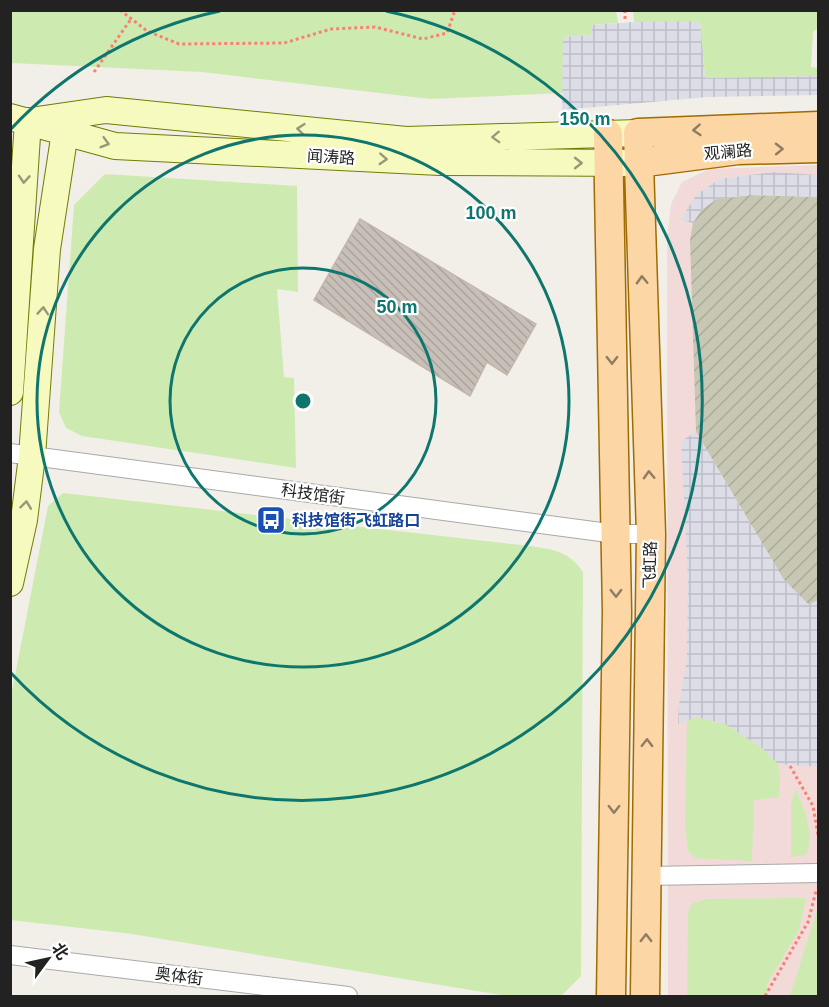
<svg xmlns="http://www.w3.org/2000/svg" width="829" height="1007" viewBox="0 0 829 1007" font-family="Arial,'Noto Sans SC',sans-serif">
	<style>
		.commercial { fill: #f2dad9 }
		.construction { fill: url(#construction-furrows) }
		.grass { fill: #cdebb0 }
		.plaza { fill: url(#plaza-grid) }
		.building { fill: url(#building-back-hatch); stroke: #c4b6ab; stroke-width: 1.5 }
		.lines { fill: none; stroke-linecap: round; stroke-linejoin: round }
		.street-casing { stroke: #a9a9a9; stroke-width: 20 }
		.secondary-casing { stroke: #707d05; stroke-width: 28 }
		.primary-casing { stroke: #a06b00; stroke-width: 31 }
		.path { stroke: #fa8072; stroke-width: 3; stroke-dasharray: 3 3; stroke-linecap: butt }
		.street { stroke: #fff; stroke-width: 18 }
		.secondary { stroke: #f7fabf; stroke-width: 26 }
		.primary { stroke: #fcd6a4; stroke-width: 28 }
		.oneway { stroke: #979978 }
		.oneway2 { stroke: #8f7c63 }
		.ring { fill: none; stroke: #0f766e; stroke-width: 3 }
		.labels { text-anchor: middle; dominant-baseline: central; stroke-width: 4.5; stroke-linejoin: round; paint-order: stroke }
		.street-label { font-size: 16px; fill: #222; stroke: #fff }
		.transit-label { font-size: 16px; font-weight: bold; fill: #164399; stroke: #fff; text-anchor: start }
		.centre { fill: #0f766e; stroke: #fff; stroke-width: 3 }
		.ring-label { font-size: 18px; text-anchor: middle; font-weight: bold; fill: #0f766e; stroke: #fff; stroke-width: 4.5; stroke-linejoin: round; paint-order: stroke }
	</style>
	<defs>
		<pattern id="construction-furrows" width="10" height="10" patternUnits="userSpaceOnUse" patternTransform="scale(1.5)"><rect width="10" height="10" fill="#c7c7b4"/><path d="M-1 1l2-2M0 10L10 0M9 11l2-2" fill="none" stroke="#abab9a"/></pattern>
		<pattern id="plaza-grid" width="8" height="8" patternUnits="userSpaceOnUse" patternTransform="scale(1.5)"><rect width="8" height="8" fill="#dddde8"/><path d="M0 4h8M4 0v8" fill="none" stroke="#bdbdc7"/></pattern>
		<pattern id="building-back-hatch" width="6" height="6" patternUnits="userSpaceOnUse" patternTransform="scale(1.5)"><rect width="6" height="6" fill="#c7bfb8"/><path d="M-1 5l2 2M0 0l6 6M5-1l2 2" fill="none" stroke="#aba49e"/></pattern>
	</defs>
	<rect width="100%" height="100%" fill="#f2efe9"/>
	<path class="commercial" d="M 818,165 L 818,996 L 668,996 L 667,239 L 671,204 L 682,182 L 710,169 Z"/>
	<path class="construction" d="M 751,195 L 818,197 L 818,600 L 809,605 L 784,580 L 696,432 L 690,240 L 693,223 L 701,210 L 717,199 Z"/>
	<path class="grass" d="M 616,10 L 618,23 L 592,25 L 591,35 L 563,37 L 563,93 L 430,99 L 202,72 L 11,63 L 10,11 Z
		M 633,11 L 818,11 L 818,28 L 813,32 L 811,67 L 818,68 L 818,76 L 705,78 L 700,22 L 634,22 Z
		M 105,174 L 297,186 L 298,292 L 277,289 L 284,377 L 294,378 L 296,468 L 82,436 L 66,428 L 59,412 L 74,205 Z
		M 63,493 L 529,546 C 552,549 569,551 583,572 L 581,976 L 561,996 L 507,996 L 132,934 L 11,920 L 11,696 L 48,506 Z
		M 697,717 L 725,724 L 761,747 L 778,764 L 780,778 L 779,797 L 754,800 L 752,861 L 695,858 L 688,851 L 685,825 L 687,721 Z
		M 795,790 C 805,806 815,838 806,855 L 791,857 L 791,804 Z
		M 806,898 L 799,930 L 767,984 L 768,996 L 687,996 L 688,914 L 691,904 L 707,899 Z
		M 818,908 L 818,996 L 790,996 Z"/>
	<path class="plaza" d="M 700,21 L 705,78 L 818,76 L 818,95 L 708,97 L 562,110 L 563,37 L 591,35 L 592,25 L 634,22 Z
		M 773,172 L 818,175 L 818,197 L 751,195 L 717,199 L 701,210 L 693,223 L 681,220 L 696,195 L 720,179 Z
		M 696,432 L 784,580 L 809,605 L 818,600 L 818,767 L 778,764 L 761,747 L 725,724 L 697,717 L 678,724 L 679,704 L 687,659 L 688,580 L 681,441 Z"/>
	<path class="building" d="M 360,219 L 536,324 L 507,375 L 487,362 L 470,396 L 314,300 Z"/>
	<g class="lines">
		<g class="street-casing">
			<path id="street" d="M 10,453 L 616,534 L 651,534
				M 646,876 L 818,873
				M 10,955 L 348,996"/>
		</g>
		<g class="secondary-casing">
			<path id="secondary" d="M 10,117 L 115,146 L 440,162 L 638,163
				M 37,120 L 106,110 L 406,140 L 638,133
				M 10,392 L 28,121
				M 10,583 L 24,520 L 32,456 L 47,249 L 65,132"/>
		</g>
		<g class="primary-casing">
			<path id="primary" d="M 608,134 L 617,612 L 611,996
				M 638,163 L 738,150 L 818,148
				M 645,996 L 651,534 L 638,133 L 818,126"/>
		</g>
		<path class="path" d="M 120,10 L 147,31 L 179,44 L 284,43 L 331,29 L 375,27 L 423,39 L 447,33 L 455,10
			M 625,10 L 625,22
			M 94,72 L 131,19
			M 790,766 L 813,806 L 818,835
			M 765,996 L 808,922 L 816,891"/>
		<use href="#street" class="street"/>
		<use href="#secondary" class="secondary"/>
		<use href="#primary" class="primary"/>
	</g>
	<defs><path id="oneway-chevron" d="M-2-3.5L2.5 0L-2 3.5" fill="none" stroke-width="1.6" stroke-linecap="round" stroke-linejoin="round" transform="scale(1.5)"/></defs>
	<g class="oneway">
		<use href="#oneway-chevron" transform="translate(301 129) rotate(-174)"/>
		<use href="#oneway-chevron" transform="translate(496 137) rotate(178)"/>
		<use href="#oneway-chevron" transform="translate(105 143) rotate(16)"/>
		<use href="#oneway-chevron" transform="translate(383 159) rotate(3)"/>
		<use href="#oneway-chevron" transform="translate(578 163)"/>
		<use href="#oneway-chevron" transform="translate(24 179) rotate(94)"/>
		<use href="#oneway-chevron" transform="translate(43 311) rotate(-86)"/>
		<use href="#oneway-chevron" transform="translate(26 505) rotate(-83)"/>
	</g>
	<g class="oneway2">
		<use href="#oneway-chevron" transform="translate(697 130) rotate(176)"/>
		<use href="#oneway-chevron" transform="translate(779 149) rotate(-1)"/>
		<use href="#oneway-chevron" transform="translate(642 280) rotate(-92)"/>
		<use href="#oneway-chevron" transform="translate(612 360) rotate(89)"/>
		<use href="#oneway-chevron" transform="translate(649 475) rotate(-92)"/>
		<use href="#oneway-chevron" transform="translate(616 593) rotate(89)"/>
		<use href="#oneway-chevron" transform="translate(647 743) rotate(-89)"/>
		<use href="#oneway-chevron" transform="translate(614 809) rotate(91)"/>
		<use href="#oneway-chevron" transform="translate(646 938) rotate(-90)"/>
	</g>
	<g class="ring">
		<circle cx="303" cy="401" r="133"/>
		<circle cx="303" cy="401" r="266"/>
		<path d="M11 129A399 399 0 0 1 220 11M386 11A399 399 0 1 1 11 673"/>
	</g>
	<defs>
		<g id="bus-square" transform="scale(1.5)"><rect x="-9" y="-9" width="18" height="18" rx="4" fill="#1a4fb4" stroke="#fff"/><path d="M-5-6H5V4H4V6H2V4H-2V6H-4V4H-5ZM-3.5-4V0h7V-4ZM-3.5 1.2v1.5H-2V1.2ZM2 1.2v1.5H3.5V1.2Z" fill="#fff"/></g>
	</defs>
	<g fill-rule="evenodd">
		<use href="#bus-square" x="271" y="520"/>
	</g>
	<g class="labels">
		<g class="street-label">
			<text transform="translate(728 152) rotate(-5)">观澜路</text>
			<text transform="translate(331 157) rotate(3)">闻涛路</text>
			<text transform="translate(313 494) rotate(8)">科技馆街</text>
			<text transform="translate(650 565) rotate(-89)">飞虹路</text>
			<text transform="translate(179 976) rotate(7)">奥体街</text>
		</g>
		<g class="transit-label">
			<text x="292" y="520">科技馆街飞虹路口</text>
		</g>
	</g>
	<circle cx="303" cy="401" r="9" class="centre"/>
	<g class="ring-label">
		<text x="585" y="125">150 m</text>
		<text x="491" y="219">100 m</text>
		<text x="397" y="313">50 m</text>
	</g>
	<rect width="829" height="1007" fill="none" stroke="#222222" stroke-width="24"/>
	<g transform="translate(48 959) rotate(57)" stroke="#ffffff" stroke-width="4.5" paint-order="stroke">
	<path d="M0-4.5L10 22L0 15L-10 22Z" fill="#222222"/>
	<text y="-9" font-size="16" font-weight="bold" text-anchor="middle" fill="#222222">北</text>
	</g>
</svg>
